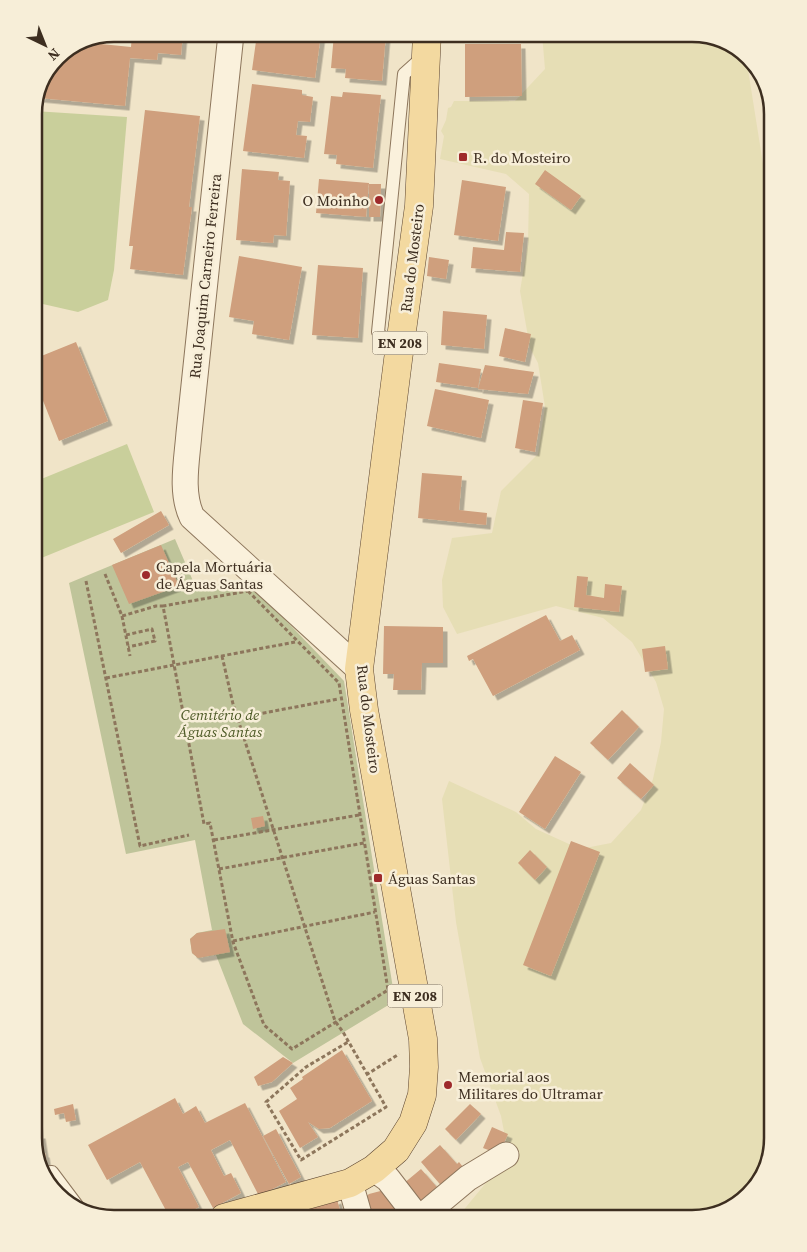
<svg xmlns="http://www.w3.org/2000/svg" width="807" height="1252" viewBox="0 0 807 1252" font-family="'Source Serif 4',serif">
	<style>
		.farmland { fill: #e6deb5 }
		.green { fill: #c9cf9b }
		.cemetery { fill: #bfc49a }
		.building { fill: #cf9f7d; filter: url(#shadow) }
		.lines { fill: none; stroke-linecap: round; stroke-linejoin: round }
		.lane-casing { stroke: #8d765c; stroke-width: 14 }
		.street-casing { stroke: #8d765c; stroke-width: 27 }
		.primary-casing { stroke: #5b4430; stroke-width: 29 }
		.path { stroke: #8d765c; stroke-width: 3; stroke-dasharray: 4 2.5; stroke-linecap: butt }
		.lane { stroke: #faf1dc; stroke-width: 12 }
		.street { stroke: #faf1dc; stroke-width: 25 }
		.primary { stroke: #f3d9a0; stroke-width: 28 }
		.poi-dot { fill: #9e2a2b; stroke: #f7eed8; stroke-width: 2 }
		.labels { text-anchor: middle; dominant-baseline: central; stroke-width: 5; stroke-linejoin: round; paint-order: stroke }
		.shield { fill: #f7eed8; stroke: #756857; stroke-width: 1 }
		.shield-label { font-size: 14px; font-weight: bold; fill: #3d2e20 }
		.poi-label { font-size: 15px; fill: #3d2e20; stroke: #f7eed8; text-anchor: start }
		.street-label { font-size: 15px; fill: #3d2e20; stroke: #f7eed8 }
		.park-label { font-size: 15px; font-style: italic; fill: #4d5a26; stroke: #f7eed8 }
		.rim { fill: none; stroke: #3d2e20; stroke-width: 2.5 }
	</style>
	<defs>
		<filter id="shadow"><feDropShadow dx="4.5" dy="4.5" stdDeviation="0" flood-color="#0004"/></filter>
	</defs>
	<rect width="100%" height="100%" fill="#f0e4c8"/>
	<path class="farmland" d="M 542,34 L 698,34 L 738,48 L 746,57 L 773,227 L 773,1138 L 762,1178 L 728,1210 L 692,1218 L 457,1218 L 485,1184 L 508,1152 L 501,1116 L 480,1058 L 456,922 L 442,799 L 449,781 L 516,812 L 536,829 L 580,849 L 611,843 L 641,810 L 653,779 L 661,742 L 664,709 L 656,682 L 632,642 L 603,618 L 556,606 L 457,634 L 443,607 L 442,580 L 452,538 L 492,533 L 501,491 L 538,454 L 545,407 L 538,363 L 530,348 L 520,291 L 528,243 L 529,194 L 506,174 L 440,159 L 444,136 L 441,131 L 446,120 L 448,108 L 451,107 L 454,101 L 515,101 L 545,69 Z"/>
	<path class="green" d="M 34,111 L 127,117 L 114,270 L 108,300 L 78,312 L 34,302 Z
		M 127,444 L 154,512 L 34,561 L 34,482 Z"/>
	<path class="cemetery" d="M 175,539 L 196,588 L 247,580 L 344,681 L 395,1001 L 293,1063 L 243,1024 L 216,955 L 198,958 L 192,953 L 190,939 L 197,933 L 212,930 L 195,840 L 126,854 L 69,583 Z"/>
	<path class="building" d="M 132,34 L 183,34 L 181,55 L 158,53 L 157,60 L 130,58 L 125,106 L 39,98 L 58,57 L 91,43 L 131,47 Z
		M 257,34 L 321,34 L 315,78 L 252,70 Z
		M 334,34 L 386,34 L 382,81 L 345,78 L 346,69 L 331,68 Z
		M 465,44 L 521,44 L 522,96 L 465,97 Z
		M 252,84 L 302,90 L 302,95 L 313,97 L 310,122 L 298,121 L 296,135 L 307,136 L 304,158 L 243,151 Z
		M 343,92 L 381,95 L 373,168 L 336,164 L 337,155 L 324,154 L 331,96 L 342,97 Z
		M 145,110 L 200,116 L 189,207 L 192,207 L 183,275 L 130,269 L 133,246 L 129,246 Z
		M 242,169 L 279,172 L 278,180 L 290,181 L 286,236 L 274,235 L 273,243 L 236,240 Z
		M 545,170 L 581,196 L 571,210 L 535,184 Z
		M 319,179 L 369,183 L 366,217 L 316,213 Z
		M 462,180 L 506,187 L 498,241 L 454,235 Z
		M 369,184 L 381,184 L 380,217 L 369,217 Z
		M 506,232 L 524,233 L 520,272 L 471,268 L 473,247 L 504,250 Z
		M 239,256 L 302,267 L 289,340 L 252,334 L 254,321 L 229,317 Z
		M 429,257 L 449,260 L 446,279 L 427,276 Z
		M 318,265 L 363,268 L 358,338 L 312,335 Z
		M 443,311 L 487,315 L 484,349 L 441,345 Z
		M 505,328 L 531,334 L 525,362 L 499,356 Z
		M 76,342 L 108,421 L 59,441 L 34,378 L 34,359 Z
		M 439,363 L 481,369 L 478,388 L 436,382 Z
		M 485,365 L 534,372 L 528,394 L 478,389 Z
		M 435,389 L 489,400 L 481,438 L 427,426 Z
		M 523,400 L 543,403 L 535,452 L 515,448 Z
		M 422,473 L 462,476 L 459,510 L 487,513 L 486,525 L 418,518 Z
		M 161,511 L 169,525 L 121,553 L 113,539 Z
		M 161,545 L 179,586 L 129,604 L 112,565 Z
		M 577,576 L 588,577 L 586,595 L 604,598 L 605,584 L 622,586 L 619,612 L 574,607 Z
		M 546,615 L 560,641 L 572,635 L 580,650 L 493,696 L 473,659 L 469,661 L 467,656 Z
		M 384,626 L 443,627 L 443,663 L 422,663 L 421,690 L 393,690 L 394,674 L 383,674 Z
		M 665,646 L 668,669 L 645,672 L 642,649 Z
		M 622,710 L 639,727 L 608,760 L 590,743 Z
		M 555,756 L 581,772 L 545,829 L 519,812 Z
		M 630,763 L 654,785 L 641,799 L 617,778 Z
		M 263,816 L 265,826 L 253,829 L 251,818 Z
		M 571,841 L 600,852 L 551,976 L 523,965 Z
		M 530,850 L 547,867 L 535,880 L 518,863 Z
		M 225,929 L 230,952 L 198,958 L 192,953 L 190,939 L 197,933 Z
		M 342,1050 L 372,1101 L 330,1128 L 319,1129 L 308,1122 L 318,1137 L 300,1148 L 279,1111 L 297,1099 L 290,1088 L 303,1079 L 302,1077 Z
		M 283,1057 L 293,1063 L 272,1082 L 258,1086 L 254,1077 Z
		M 175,1098 L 183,1114 L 196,1106 L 205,1123 L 245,1103 L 286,1182 L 259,1196 L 230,1140 L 211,1150 L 224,1176 L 231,1173 L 241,1193 L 213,1208 L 188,1162 L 178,1167 L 199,1207 L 179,1218 L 170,1218 L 140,1162 L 107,1180 L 88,1145 Z
		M 36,1099 L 39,1134 L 41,1134 L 44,1153 L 45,1153 L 50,1182 L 42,1173 L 34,1137 L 34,1100 Z
		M 73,1104 L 76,1120 L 66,1122 L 64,1113 L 55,1115 L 54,1109 Z
		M 470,1104 L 481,1114 L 456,1140 L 445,1129 Z
		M 492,1127 L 508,1134 L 499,1154 L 483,1148 Z
		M 276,1129 L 301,1177 L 289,1184 L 263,1136 Z
		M 440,1145 L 457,1164 L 459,1162 L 467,1172 L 445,1190 L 421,1162 Z
		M 421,1169 L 443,1194 L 419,1215 L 397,1189 Z
		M 392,1188 L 418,1218 L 367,1218 L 363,1199 L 369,1194 Z
		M 337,1199 L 342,1218 L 279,1218 Z"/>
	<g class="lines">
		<g class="lane-casing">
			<path id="lane" d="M 397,358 L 378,332 L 404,74 L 423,57
				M 42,1173 L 52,1172 L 79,1208"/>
		</g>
		<g class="street-casing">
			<path id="street" d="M 231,34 L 189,433 C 187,460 180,492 192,517 L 359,669
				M 374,1169 L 388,1179 L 418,1218
				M 350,1183 L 360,1218
				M 420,1218 L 468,1178 L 506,1155"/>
		</g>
		<g class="primary-casing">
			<path id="primary" d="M 224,1218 L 350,1183 L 374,1169 L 396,1150 L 413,1123 L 422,1095 L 424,1067 L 423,1039 L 364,710 L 359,669 L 398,360 L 419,206 L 427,34"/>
		</g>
		<path class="path" d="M 105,574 L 122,616 L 156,606 L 163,606
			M 86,581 L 140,846 L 189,835
			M 248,591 L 339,683 L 388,990 L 292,1049 L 264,1025 L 233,942 L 210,823 L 204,824 L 163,606 Z
			M 122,616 L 130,656
			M 126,635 L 152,629 L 155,641 L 128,647
			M 222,656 L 233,704 L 335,1021 L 343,1032 L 386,1107 L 301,1160 L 266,1102 L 306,1067 L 348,1042
			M 106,678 L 295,642
			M 237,718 L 338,699
			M 214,840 L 359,815
			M 219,869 L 364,843
			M 233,941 L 375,912
			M 366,1075 L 399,1054"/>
		<use href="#lane" class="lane"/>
		<use href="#street" class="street"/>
		<use href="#primary" class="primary"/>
	</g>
	<g class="poi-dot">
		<rect x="458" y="152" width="10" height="10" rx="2.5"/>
		<circle cx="379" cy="200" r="5"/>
		<circle cx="146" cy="575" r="5"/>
		<rect x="373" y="873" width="10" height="10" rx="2.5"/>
		<circle cx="448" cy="1085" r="5"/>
	</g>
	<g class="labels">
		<g class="shield">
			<rect x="372.5" y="331.5" width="55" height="23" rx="4"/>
			<rect x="387.5" y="984.5" width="55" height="23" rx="4"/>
		</g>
		<g class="shield-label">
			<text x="400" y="343">EN 208</text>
			<text x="415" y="996">EN 208</text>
		</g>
		<g class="poi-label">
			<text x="473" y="157">R. do Mosteiro</text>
			<text x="369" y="200" text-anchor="end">O Moinho</text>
			<text x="156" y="566">Capela Mortuária<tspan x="156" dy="17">de Águas Santas</tspan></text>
			<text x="388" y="878">Águas Santas</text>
			<text x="458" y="1076">Memorial aos<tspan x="458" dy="17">Militares do Ultramar</tspan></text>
		</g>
		<g class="street-label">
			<text transform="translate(412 258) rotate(-83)">Rua do Mosteiro</text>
			<text transform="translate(205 276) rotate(-84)">Rua Joaquim Carneiro Ferreira</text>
			<text transform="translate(369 719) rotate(83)">Rua do Mosteiro</text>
		</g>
		<g class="park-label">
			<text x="220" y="714">Cemitério de<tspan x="220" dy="17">Águas Santas</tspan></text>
		</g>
	</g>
	<path d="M0 0H807V1252H0ZM114 42H692A72 72 0 0 1 764 114V1138A72 72 0 0 1 692 1210H114A72 72 0 0 1 42 1138V114A72 72 0 0 1 114 42Z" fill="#f7eed8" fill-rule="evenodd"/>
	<path class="rim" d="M114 42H692A72 72 0 0 1 764 114V1138A72 72 0 0 1 692 1210H114A72 72 0 0 1 42 1138V114A72 72 0 0 1 114 42Z"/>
	<g transform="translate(45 45) rotate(137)" stroke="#f7eed8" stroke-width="4" paint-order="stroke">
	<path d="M0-4L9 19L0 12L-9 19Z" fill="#3d2e20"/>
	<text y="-8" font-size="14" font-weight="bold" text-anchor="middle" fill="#3d2e20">N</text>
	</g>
</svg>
